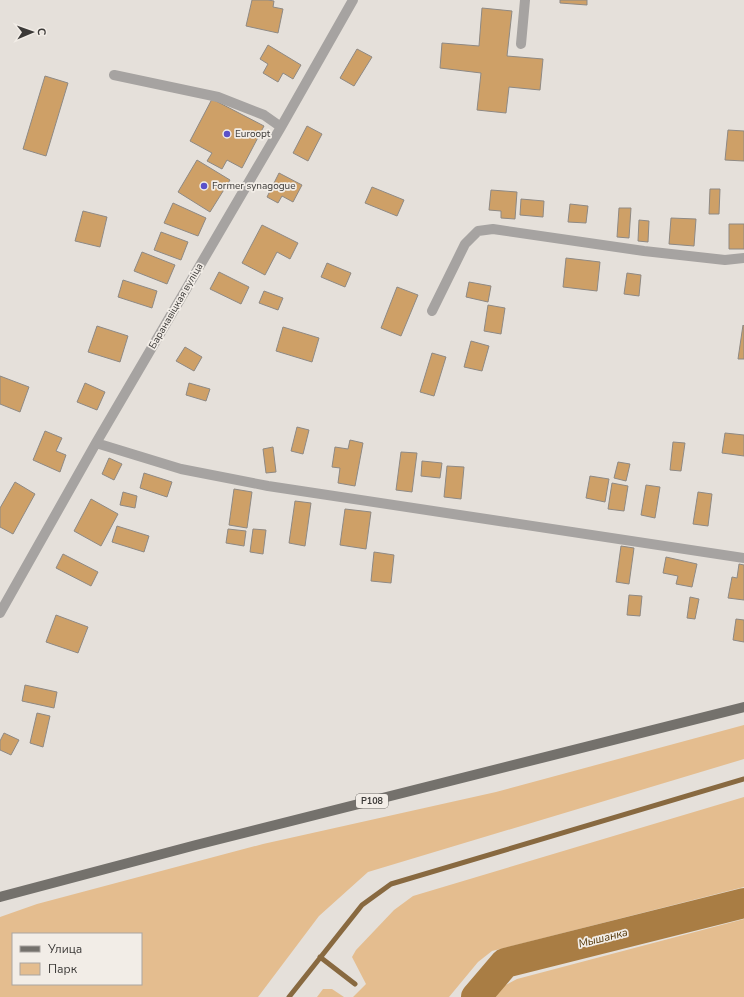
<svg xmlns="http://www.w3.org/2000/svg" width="744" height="997" viewBox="0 0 744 997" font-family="'Nunito Sans',sans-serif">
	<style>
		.green { fill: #e4bd8f; fill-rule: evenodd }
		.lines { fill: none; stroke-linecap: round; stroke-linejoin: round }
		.stream { stroke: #886940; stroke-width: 5 }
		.river { stroke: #a97d44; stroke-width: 30 }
		.building { fill: #cea067; stroke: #8e8984 }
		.minor { stroke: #a6a3a1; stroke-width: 10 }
		.major { stroke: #74716c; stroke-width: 10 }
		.poi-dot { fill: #5b51c9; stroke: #f2ede7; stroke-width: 1.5 }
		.labels { text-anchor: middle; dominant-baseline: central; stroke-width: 3.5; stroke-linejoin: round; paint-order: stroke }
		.shield { fill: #f2ede7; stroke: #73706c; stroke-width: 1 }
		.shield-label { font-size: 9px; font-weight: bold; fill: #3c3a38 }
		.poi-label { font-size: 10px; fill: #3c3a38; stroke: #f2ede7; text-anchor: start }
		.street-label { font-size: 10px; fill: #3c3a38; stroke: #f2ede7 }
		.water-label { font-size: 11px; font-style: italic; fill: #523403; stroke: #f2ede7 }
	</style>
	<rect width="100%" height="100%" fill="#e5e0da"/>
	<path class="green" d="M 744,725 L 744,759 L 368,872 L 319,916 L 258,997 L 0,997 L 0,917 L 37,904 L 263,844 L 496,792 ZM 13,934 L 141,934 L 141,984 L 13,984 Z
		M 744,797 L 744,887 L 492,951 L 478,962 L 449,997 L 353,997 L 366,984 L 352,957 L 356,950 L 394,910 L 413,896 Z
		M 744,919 L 744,997 L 490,997 L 496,990 L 517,979 Z
		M 323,989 L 332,989 L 344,997 L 317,997 Z"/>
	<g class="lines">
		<path class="stream" d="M 320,957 L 355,984
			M 289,997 L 362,905 L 391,884 L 744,779"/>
		<path class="river" d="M 476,997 L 505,963 L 744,903"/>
	</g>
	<path class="building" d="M 252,0 L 268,0 L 274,1 L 273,7 L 283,9 L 278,33 L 246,26 Z
		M 560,0 L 587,0 L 587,5 L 560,3 Z
		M 482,8 L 512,11 L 507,56 L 543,59 L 540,90 L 509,87 L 506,113 L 477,110 L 481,73 L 440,68 L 442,43 L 479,46 Z
		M 268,45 L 301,65 L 293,79 L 283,73 L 278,82 L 263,73 L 268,64 L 260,59 Z
		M 357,49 L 372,57 L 354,86 L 340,78 Z
		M 45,76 L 68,83 L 46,156 L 23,149 Z
		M 212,99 L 264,126 L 242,168 L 227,160 L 222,169 L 207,161 L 212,153 L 190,141 Z
		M 307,126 L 322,134 L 308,161 L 293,153 Z
		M 728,130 L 744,131 L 744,161 L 725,160 Z
		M 197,160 L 230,180 L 210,212 L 178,192 Z
		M 279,173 L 302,185 L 293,202 L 282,196 L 278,203 L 267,197 Z
		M 372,187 L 404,200 L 397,216 L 365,203 Z
		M 710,189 L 720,189 L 719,214 L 709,214 Z
		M 491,190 L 517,192 L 515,219 L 501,218 L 501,211 L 489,210 Z
		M 521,199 L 544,201 L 543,217 L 520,215 Z
		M 173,203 L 206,218 L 198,236 L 164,223 Z
		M 570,204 L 588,206 L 586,223 L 568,222 Z
		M 619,208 L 631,208 L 629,238 L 617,237 Z
		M 83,211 L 107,217 L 100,247 L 75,241 Z
		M 671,218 L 696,219 L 694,246 L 669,244 Z
		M 639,220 L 649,221 L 648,242 L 638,241 Z
		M 729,224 L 744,224 L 744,249 L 729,249 Z
		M 262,225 L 298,243 L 290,259 L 277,252 L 265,275 L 242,263 Z
		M 161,232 L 188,242 L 181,260 L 154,250 Z
		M 142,252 L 175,265 L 167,284 L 134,271 Z
		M 566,258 L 600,262 L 597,291 L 563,287 Z
		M 327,263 L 351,273 L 345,287 L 321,277 Z
		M 219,272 L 249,287 L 241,304 L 210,289 Z
		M 627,273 L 641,275 L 639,296 L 624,294 Z
		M 123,280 L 157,291 L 152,308 L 118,297 Z
		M 469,282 L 491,286 L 488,302 L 466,297 Z
		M 397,287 L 418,295 L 401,336 L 381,328 Z
		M 264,291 L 283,298 L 278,310 L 259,303 Z
		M 488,305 L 505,308 L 501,334 L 484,331 Z
		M 743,325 L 744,326 L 744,359 L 738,359 Z
		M 97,326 L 128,336 L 120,362 L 88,352 Z
		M 283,327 L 319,338 L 312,362 L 276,351 Z
		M 471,341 L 489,346 L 482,371 L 464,367 Z
		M 185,347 L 202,357 L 194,371 L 176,361 Z
		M 432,353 L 446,357 L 434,396 L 420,392 Z
		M 0,376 L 29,387 L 20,412 L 0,404 Z
		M 85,383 L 105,392 L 97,410 L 77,402 Z
		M 189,383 L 210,389 L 206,401 L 186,395 Z
		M 297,427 L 309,430 L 303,454 L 291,451 Z
		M 45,431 L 62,438 L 56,451 L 66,455 L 60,472 L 33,460 Z
		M 725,433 L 744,435 L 744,456 L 722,453 Z
		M 350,440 L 363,443 L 355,486 L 338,483 L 340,468 L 332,467 L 335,447 L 348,449 Z
		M 673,442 L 685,443 L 681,471 L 670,470 Z
		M 273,447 L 276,472 L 266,473 L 263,449 Z
		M 401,452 L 417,453 L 412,492 L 396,490 Z
		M 109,458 L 122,464 L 114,480 L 102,474 Z
		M 422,461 L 442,463 L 440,478 L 421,476 Z
		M 618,462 L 630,464 L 626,481 L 614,478 Z
		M 447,466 L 464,467 L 461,499 L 444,497 Z
		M 144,473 L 172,482 L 167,497 L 140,488 Z
		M 590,476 L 609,479 L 605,502 L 586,498 Z
		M 15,482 L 35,494 L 13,534 L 0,527 L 0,508 Z
		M 612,483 L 628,486 L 624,511 L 608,509 Z
		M 646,485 L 660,487 L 655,518 L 641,515 Z
		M 234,489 L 252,492 L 247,528 L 229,525 Z
		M 123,492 L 137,496 L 135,508 L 120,505 Z
		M 698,492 L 712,494 L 708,526 L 693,524 Z
		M 91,499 L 118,514 L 101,546 L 74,531 Z
		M 295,501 L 311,503 L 305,546 L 289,543 Z
		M 345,509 L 371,512 L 366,549 L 340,545 Z
		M 117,526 L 149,536 L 144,552 L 112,542 Z
		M 228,529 L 246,531 L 244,546 L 226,543 Z
		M 253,529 L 266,530 L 263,554 L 250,552 Z
		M 621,546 L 634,548 L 629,584 L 616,582 Z
		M 374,552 L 394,555 L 391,583 L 371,581 Z
		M 63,554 L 98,572 L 91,586 L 56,568 Z
		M 666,557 L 697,564 L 692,587 L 676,584 L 678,576 L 663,573 Z
		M 739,564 L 744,565 L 744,600 L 728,598 L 732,577 L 737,578 Z
		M 629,595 L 642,596 L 640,616 L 627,615 Z
		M 690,597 L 699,599 L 695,619 L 687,618 Z
		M 56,615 L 88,627 L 78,653 L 46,642 Z
		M 736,619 L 744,620 L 744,642 L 733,640 Z
		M 25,685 L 57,692 L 54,708 L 22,701 Z
		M 37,713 L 50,716 L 43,747 L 30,743 Z
		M 4,733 L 19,740 L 11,755 L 0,750 L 0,741 Z"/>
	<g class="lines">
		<path class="minor" d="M 521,44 L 525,0
			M 114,75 L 218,97 L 264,115 L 281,127
			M 432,311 L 465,244 L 478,231 L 493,229 L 644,251 L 725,260 L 744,258
			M 96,443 L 181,469 L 268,486 L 744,558
			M 0,613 L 96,443 L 281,127 L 353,0"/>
		<path class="major" d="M 0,897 L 196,845 L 744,707"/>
	</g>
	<g class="poi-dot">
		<circle cx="227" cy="134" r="4"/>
		<circle cx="204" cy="186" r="4"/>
	</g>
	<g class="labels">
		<rect class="shield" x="356" y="794" width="32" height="14" rx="3"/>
		<g class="shield-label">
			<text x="372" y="801">Р108</text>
		</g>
		<g class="poi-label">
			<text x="235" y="134">Euroopt</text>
			<text x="212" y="186">Former synagogue</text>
		</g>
		<g class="street-label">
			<text transform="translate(176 306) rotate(-60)">Баранавіцкая вуліца</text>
		</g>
		<g class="water-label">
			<text transform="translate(603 938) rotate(-14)">Мышанка</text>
		</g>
	</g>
	<rect x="12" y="933" width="130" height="52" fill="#f2ede7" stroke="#a9a5a1"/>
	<rect x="20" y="946" width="20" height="6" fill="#74716c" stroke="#a9a5a1"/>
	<text x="48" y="953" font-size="12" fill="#3c3a38">Улица</text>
	<rect x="20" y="963" width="20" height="12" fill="#e4bd8f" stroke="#a9a5a1"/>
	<text x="48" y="973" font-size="12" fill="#3c3a38">Парк</text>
	<g transform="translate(32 32) rotate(88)" stroke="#f2ede7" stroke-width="3" paint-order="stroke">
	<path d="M0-3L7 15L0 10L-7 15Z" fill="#3c3a38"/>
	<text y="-6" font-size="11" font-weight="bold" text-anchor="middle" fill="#3c3a38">С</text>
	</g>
</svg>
